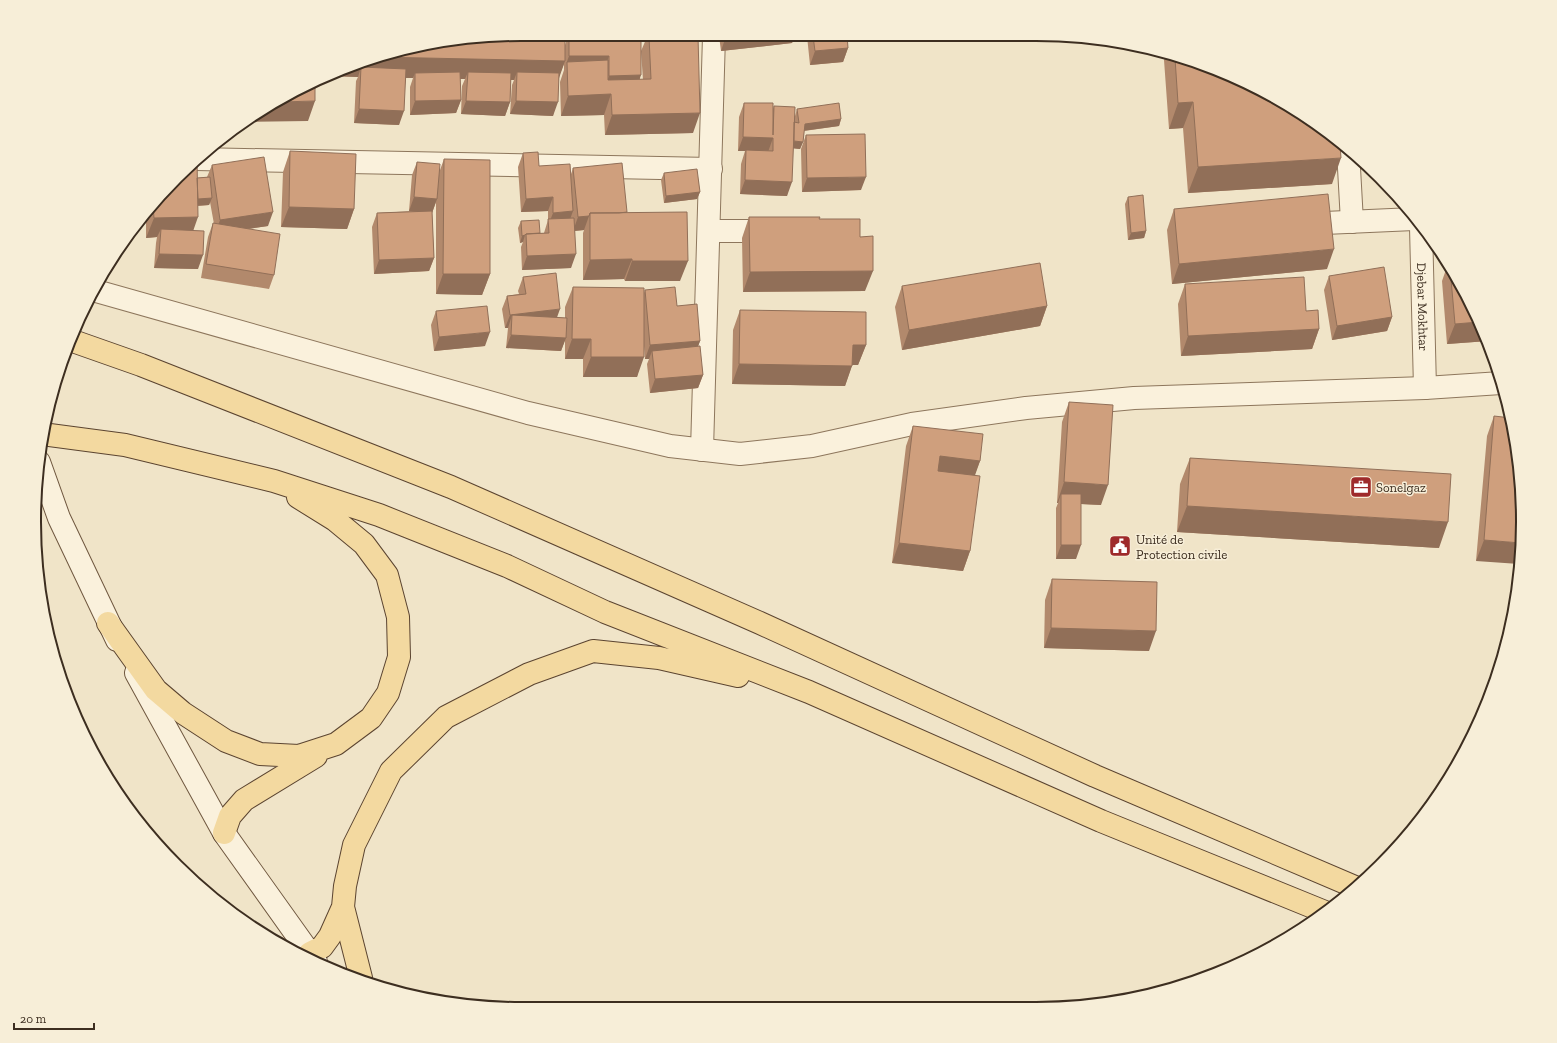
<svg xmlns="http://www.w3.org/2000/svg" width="1557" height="1043" viewBox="0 0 1557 1043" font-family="'Zilla Slab',serif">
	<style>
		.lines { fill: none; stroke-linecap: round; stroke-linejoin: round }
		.minor-casing { stroke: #8d765c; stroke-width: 24 }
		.secondary-casing { stroke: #6f573f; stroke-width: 24 }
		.primary-casing { stroke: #5b4430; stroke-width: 24 }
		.minor { stroke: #faf1dc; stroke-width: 22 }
		.secondary { stroke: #faf1dc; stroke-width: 22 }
		.primary { stroke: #f3d9a0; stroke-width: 22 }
		.wall { fill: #b2896c }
		.shaded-wall { fill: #916f58 }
		.building { fill: #cf9f7d; stroke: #916f58 }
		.labels { text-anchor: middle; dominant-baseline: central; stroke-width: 3; stroke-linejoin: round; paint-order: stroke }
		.street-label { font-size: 13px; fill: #3d2e20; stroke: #f7eed8 }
		.poi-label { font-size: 13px; fill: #3d2e20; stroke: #f7eed8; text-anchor: start }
		.rim { fill: none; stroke: #3d2e20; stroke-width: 2 }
	</style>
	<rect width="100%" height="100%" fill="#f0e4c8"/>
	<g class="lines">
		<g class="minor-casing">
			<g id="minor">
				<path d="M 1348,150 L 1352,222"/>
				<path d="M 196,159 L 711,169"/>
				<path d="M 1302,224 L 1414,219"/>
				<path id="s1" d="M 1421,227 L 1425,388"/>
				<path d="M 709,231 L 774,231"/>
				<path d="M 96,291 L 528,413 L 670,446 L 740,454 L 812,446 L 912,424 L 1026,408 L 1134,398 L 1425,388 L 1501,383"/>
				<path d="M 702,450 L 714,36"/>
			</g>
		</g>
		<g class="secondary-casing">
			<path id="secondary" d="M 39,462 L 59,518 L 117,640
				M 136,673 L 224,833 L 316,962"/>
		</g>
		<g class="primary-casing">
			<path id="primary" d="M 70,340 L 141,365 L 451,487 L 760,623 L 1095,776 L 1355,887
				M 42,434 L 125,445 L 274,481 L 379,515 L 507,566 L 605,612 L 809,692 L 1101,821 L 1325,912
				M 108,623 L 156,690 L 183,713 L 226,741 L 260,754 L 299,756 L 336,744 L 371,718 L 388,693 L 399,657 L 398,617 L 387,575 L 364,544 L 335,520 L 298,497
				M 224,833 L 230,816 L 244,800 L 316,756
				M 310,953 L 322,947 L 330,936 L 343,907
				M 361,978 L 343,907 L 345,886 L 354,845 L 391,771 L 446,717 L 529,674 L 593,651 L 659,658 L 738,676"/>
		</g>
		<use href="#minor" class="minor"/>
		<use href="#secondary" class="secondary"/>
		<use href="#primary" class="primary"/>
	</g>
	<path class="wall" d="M 847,35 L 848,48 L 843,62 L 810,65 L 807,36 Z
		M 698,36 L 693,133 L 605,135 L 604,115 L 561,116 L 560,82 L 564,70 L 564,64 L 559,76 L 553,116 L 510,114 L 512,85 L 514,80 L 511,80 L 510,102 L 505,116 L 461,114 L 462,86 L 465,79 L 460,79 L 461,100 L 456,113 L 410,115 L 410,87 L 413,78 L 406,78 L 399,125 L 354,123 L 356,81 L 358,77 L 331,76 L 365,60 L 565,45 L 568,37 L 641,37 L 640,80 L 643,80 L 641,51 L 647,37 Z
		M 719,36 L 795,36 L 792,43 L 721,51 Z
		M 1166,55 L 1251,84 L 1274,100 L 1332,184 L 1188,193 L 1183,128 L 1169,129 L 1164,60 Z
		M 744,103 L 773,109 L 774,106 L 795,116 L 797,109 L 841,119 L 839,126 L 804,131 L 803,142 L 800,149 L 793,148 L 787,196 L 740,194 L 741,164 L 745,151 L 738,151 L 739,117 Z
		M 806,135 L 861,190 L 802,192 L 801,149 Z
		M 290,151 L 354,209 L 347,229 L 281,227 L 283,172 Z
		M 523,153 L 539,166 L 571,174 L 573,168 L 627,212 L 626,213 L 680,281 L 625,281 L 624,279 L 583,280 L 583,233 L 584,230 L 575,231 L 571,268 L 522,270 L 521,247 L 523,242 L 520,243 L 518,228 L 521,221 L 540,233 L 544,233 L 548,220 L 548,211 L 521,212 L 518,167 Z
		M 197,159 L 197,178 L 207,177 L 212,165 L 268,226 L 248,229 L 274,275 L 269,289 L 201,278 L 208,237 L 213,223 L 214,224 L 210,202 L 209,205 L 198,206 L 193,230 L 198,269 L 154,268 L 156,243 L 157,237 L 146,238 L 146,223 L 136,224 Z
		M 444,159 L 490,274 L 482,295 L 436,294 L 436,202 L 432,213 L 434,258 L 429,271 L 374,274 L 372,227 L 377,213 L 415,211 L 409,211 L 412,175 L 417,162 L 440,170 Z
		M 664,173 L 700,192 L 697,199 L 664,203 L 661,180 Z
		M 1128,197 L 1146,231 L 1144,238 L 1128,240 L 1125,204 Z
		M 1174,209 L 1327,269 L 1172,284 L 1167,230 Z
		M 749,217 L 819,219 L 860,237 L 865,291 L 743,292 L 742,238 Z
		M 1448,264 L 1486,335 L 1488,341 L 1447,344 L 1442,281 Z
		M 1329,276 L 1392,317 L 1387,331 L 1332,340 L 1324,290 Z
		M 523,277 L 557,317 L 565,318 L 565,307 L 573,287 L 644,293 L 645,290 L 677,306 L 700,341 L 698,346 L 703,375 L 698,388 L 650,393 L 647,364 L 649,359 L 645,359 L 644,346 L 637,377 L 583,377 L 583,359 L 565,359 L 565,340 L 561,351 L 506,348 L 508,328 L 505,328 L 502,309 L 507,296 L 519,294 L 518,291 Z
		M 1185,284 L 1306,311 L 1319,329 L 1312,349 L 1181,356 L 1178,304 Z
		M 902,286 L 1047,306 L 1040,326 L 902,350 L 895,307 Z
		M 740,310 L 866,345 L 858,365 L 852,365 L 845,386 L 732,384 L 733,330 Z
		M 436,311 L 485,346 L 434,351 L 431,325 Z
		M 1069,402 L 1101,505 L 1081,504 L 1076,559 L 1056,559 L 1056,508 L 1058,503 L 1057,503 L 1062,422 Z
		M 1494,416 L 1523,521 L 1476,561 L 1487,436 Z
		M 913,426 L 980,461 L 974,476 L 970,551 L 963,571 L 892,563 L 906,446 Z
		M 1190,458 L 1439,548 L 1177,532 L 1180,484 Z
		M 1052,579 L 1149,651 L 1044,648 L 1045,600 Z"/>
	<path class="shaded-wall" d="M 726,36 L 795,36 L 792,43 L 721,51 Z
		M 848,48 L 843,62 L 810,65 L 815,51 Z
		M 569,56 L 609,56 L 604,70 L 567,62 L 564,70 Z
		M 377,57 L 565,61 L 558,81 L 517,72 L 514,80 L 467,79 L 468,72 L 465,79 L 415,78 L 415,73 L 413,78 L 361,77 L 361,67 L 358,77 L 331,76 L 365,60 Z
		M 641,75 L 636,89 L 604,90 L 609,76 Z
		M 611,94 L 604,115 L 561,116 L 568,96 Z
		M 461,100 L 456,113 L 410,115 L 415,101 Z
		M 315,101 L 308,121 L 243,122 L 250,116 L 280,102 Z
		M 466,101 L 510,102 L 505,116 L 461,114 Z
		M 516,101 L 558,102 L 553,116 L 510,114 Z
		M 1193,102 L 1183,128 L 1169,129 L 1178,103 Z
		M 359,109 L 404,111 L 399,125 L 354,123 Z
		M 700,113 L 693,133 L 605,135 L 612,115 Z
		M 841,119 L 839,126 L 802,131 L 805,124 Z
		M 743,137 L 773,138 L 768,152 L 746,150 L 745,151 L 738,151 Z
		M 791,141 L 803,142 L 800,149 L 789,148 Z
		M 1341,158 L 1332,184 L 1188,193 L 1198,167 Z
		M 1374,172 L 1378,175 L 1373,175 Z
		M 866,177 L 861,190 L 802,192 L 807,178 Z
		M 745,180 L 792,182 L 787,196 L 740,194 Z
		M 700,192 L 697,199 L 664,203 L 666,196 Z
		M 414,197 L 437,199 L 432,213 L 409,211 Z
		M 553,197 L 548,211 L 521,212 L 526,199 Z
		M 212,198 L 209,205 L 192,206 L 194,199 Z
		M 152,206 L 146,223 L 136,224 Z
		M 289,207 L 354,209 L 347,229 L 281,227 Z
		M 573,211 L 568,225 L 548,226 L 553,213 Z
		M 273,212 L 268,226 L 215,234 L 220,220 Z
		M 589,216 L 584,230 L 573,231 L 578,217 Z
		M 198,217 L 191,237 L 161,229 L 157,237 L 146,238 L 154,218 Z
		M 1146,231 L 1144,238 L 1128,240 L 1131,233 Z
		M 525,235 L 523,242 L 520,243 L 522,236 Z
		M 1334,249 L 1327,269 L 1172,284 L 1179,264 Z
		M 159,254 L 203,255 L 198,269 L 154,268 Z
		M 576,254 L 571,268 L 522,270 L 527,256 Z
		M 434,258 L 429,271 L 374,274 L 379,260 Z
		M 632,259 L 624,279 L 583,280 L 590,260 Z
		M 632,261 L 688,261 L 680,281 L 625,281 Z
		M 873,271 L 865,291 L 743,292 L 750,272 Z
		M 443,274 L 490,274 L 482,295 L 436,294 Z
		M 1047,306 L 1040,326 L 902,350 L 909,330 Z
		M 560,309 L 555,323 L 512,315 L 508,328 L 505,328 L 510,315 Z
		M 1392,317 L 1387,331 L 1332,340 L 1337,326 Z
		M 1479,322 L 1486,335 L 1488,341 L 1447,344 L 1455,324 Z
		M 1319,329 L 1312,349 L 1181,356 L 1188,336 Z
		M 490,332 L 485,346 L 434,351 L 439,337 Z
		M 511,335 L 566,338 L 561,351 L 506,348 Z
		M 572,339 L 591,339 L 583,359 L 565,359 Z
		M 700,341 L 695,355 L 652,351 L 649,359 L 645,359 L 650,345 Z
		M 853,345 L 866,345 L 858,365 L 846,365 Z
		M 591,357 L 644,357 L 637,377 L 583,377 Z
		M 739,364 L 852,366 L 845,386 L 732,384 Z
		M 703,375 L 698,388 L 650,393 L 655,379 Z
		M 940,456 L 980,461 L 973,481 L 933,476 Z
		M 1064,482 L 1108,485 L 1101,505 L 1061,503 L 1061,494 L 1058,503 L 1057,503 Z
		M 1187,506 L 1448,522 L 1439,548 L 1177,532 Z
		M 1484,540 L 1521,543 L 1519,564 L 1476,561 Z
		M 899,543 L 970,551 L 963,571 L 892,563 Z
		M 1061,545 L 1081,545 L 1076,559 L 1056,559 Z
		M 1051,628 L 1156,631 L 1149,651 L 1044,648 Z"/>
	<path class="building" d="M 847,35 L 848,48 L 815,51 L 813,36 Z
		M 698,36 L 700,113 L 612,115 L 611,94 L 568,96 L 567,62 L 608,60 L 608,80 L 651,79 L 649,37 Z
		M 565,37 L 565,61 L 377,57 L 458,38 Z
		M 569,37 L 641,37 L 641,75 L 609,76 L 609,56 L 569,56 Z
		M 1175,58 L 1251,84 L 1274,97 L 1274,100 L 1279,100 L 1307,116 L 1340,144 L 1341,158 L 1198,167 L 1193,102 L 1178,103 Z
		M 361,67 L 406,69 L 404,111 L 359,109 Z
		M 460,72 L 461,100 L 415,101 L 415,73 Z
		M 468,72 L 511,73 L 510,102 L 466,101 Z
		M 517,72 L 559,73 L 558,102 L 516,101 Z
		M 315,85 L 315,101 L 280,102 Z
		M 744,103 L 773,103 L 773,135 L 774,106 L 795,107 L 792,182 L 745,180 L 746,150 L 773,151 L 773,138 L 743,137 Z
		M 839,103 L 841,119 L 805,124 L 803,142 L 794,141 L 794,122 L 799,123 L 797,109 Z
		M 865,134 L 866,177 L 807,178 L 806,135 Z
		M 290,151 L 356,154 L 354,209 L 289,207 Z
		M 538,152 L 539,166 L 570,164 L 573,211 L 553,213 L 553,197 L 526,199 L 523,153 Z
		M 264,157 L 273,212 L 220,220 L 212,165 Z
		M 197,159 L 198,217 L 154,218 L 153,205 Z
		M 444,159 L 490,160 L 490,274 L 443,274 Z
		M 417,162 L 440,164 L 437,199 L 414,197 Z
		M 622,163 L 627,212 L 619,213 L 590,213 L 589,216 L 578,217 L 573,168 Z
		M 697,169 L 700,192 L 666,196 L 664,173 Z
		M 210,177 L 212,198 L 198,199 L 197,178 Z
		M 1328,194 L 1334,249 L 1179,264 L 1174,209 Z
		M 1143,195 L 1146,231 L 1131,233 L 1128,197 Z
		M 432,211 L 434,258 L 379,260 L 377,213 Z
		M 687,212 L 688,261 L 632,261 L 632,259 L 590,260 L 590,213 Z
		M 749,217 L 820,217 L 819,219 L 860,219 L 860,237 L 873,236 L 873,271 L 750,272 Z
		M 574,218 L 576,254 L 527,256 L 526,234 L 549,233 L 548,219 Z
		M 539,220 L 540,233 L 526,234 L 525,235 L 522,236 L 521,221 Z
		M 213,223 L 280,234 L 274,275 L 206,264 Z
		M 161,229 L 204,231 L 203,255 L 159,254 Z
		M 1040,263 L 1047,306 L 909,330 L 902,286 Z
		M 1384,267 L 1392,317 L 1337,326 L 1329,276 Z
		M 1450,268 L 1479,322 L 1455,324 Z
		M 556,273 L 560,309 L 510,315 L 507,296 L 526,294 L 523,277 Z
		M 1304,277 L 1306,311 L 1318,310 L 1319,329 L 1188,336 L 1185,284 Z
		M 573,287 L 644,288 L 644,357 L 591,357 L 591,339 L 572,339 Z
		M 675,287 L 677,306 L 697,304 L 700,341 L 650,345 L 645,290 Z
		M 487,306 L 490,332 L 439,337 L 436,311 Z
		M 740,310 L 866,312 L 866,345 L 853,345 L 852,366 L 739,364 Z
		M 512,315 L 567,318 L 566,338 L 511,335 Z
		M 700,346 L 703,375 L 655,379 L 652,351 Z
		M 1069,402 L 1113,405 L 1108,485 L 1064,482 Z
		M 1494,416 L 1511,418 L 1514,426 L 1523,521 L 1521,543 L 1484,540 Z
		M 913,426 L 983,434 L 980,461 L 940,456 L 938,471 L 980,476 L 970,551 L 899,543 Z
		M 1190,458 L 1451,474 L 1448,522 L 1187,506 Z
		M 1061,494 L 1081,494 L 1081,545 L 1061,545 Z
		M 1052,579 L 1157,582 L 1156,631 L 1051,628 Z"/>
	<defs>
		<g id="office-square" transform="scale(1.15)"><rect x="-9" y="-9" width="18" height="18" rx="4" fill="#9e2a2b" stroke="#f7eed8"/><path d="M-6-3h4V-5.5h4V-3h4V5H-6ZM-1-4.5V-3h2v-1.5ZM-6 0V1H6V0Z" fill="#fff"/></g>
		<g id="civic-square" transform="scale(1.15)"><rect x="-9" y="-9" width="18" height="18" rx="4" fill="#9e2a2b" stroke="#f7eed8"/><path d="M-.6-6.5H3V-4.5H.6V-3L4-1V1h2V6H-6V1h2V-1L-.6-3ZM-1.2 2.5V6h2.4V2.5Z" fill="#fff"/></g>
	</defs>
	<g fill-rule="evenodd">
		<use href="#office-square" x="1361" y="487"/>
		<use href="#civic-square" x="1120" y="546"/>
	</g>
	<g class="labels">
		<g class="street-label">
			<text stroke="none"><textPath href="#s1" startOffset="80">Djebar Mokhtar</textPath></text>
		</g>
		<g class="poi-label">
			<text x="1376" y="487">Sonelgaz</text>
			<text x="1136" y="539">Unité de<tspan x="1136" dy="15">Protection civile</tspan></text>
		</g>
	</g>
	<path d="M0 0H1557V1043H0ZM521 41H1036A480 480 0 0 1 1516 521V522A480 480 0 0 1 1036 1002H521A480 480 0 0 1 41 522V521A480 480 0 0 1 521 41Z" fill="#f7eed8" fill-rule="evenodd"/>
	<path class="rim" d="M521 41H1036A480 480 0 0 1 1516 521V522A480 480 0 0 1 1036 1002H521A480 480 0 0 1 41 522V521A480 480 0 0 1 521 41Z"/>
	<path d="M14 1023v6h80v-6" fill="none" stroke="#3d2e20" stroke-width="2"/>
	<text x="20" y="1023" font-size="12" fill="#3d2e20" stroke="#f7eed8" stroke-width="3" paint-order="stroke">20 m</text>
</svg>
